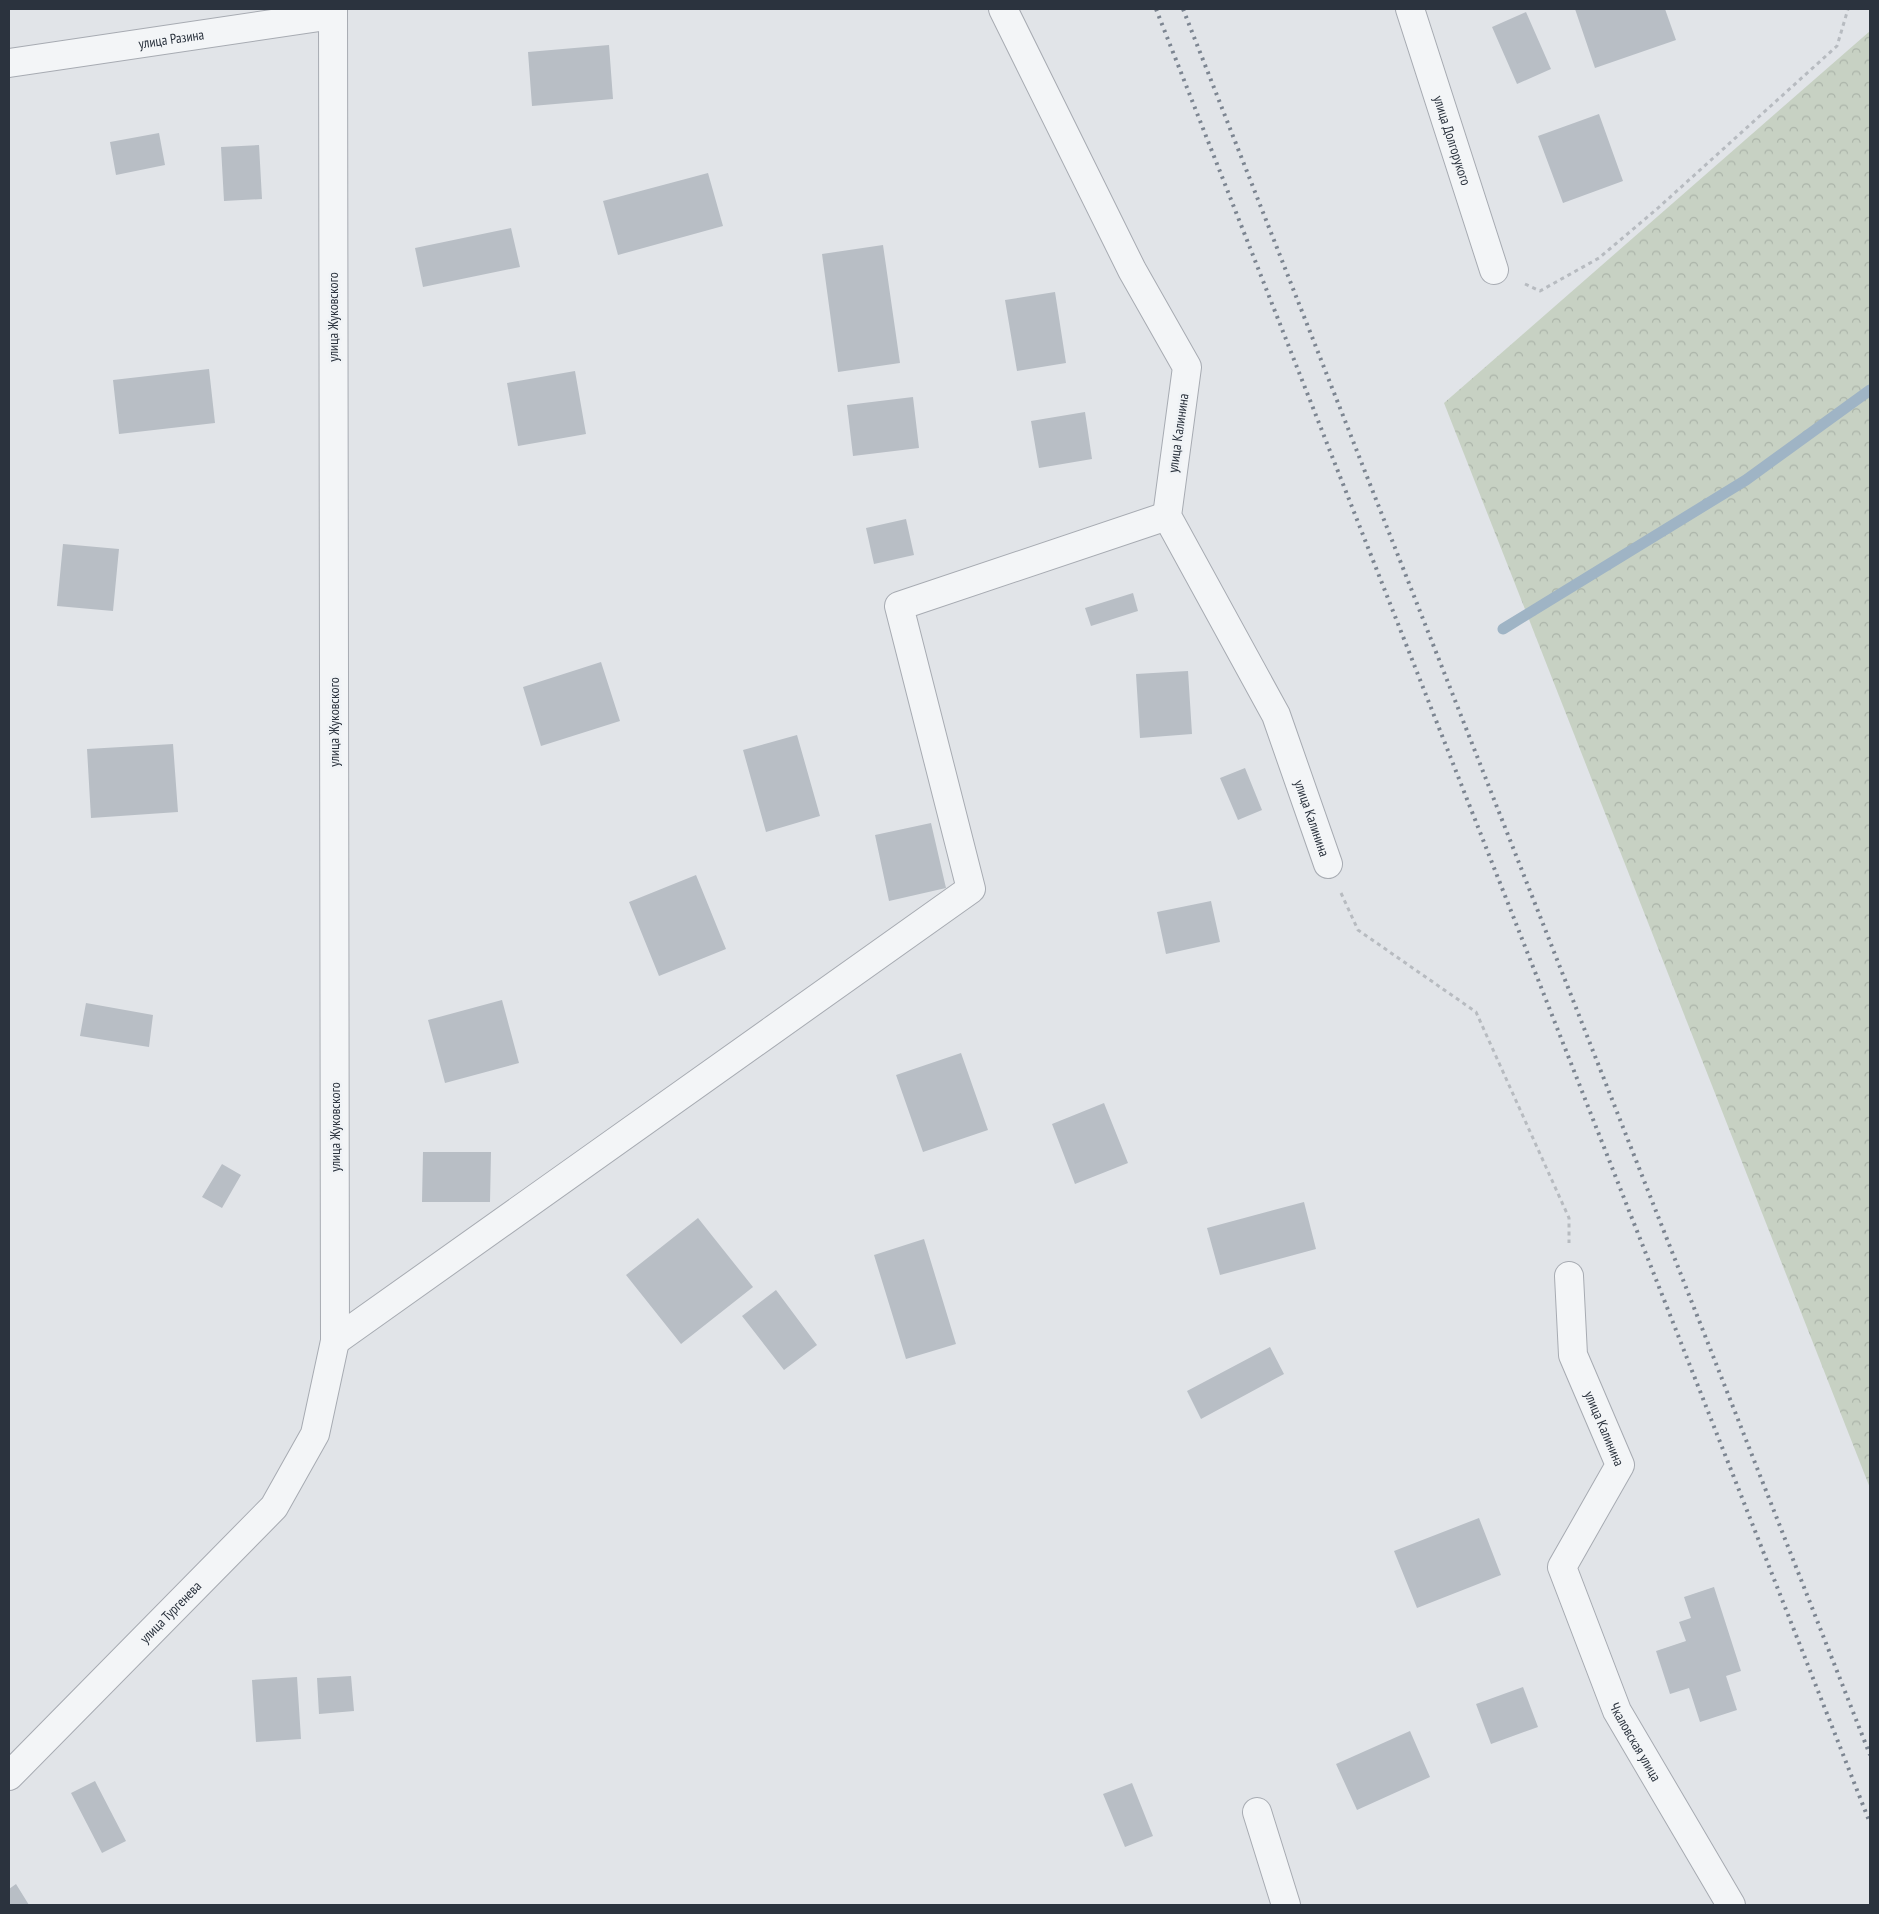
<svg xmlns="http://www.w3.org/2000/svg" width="1879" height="1914" viewBox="0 0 1879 1914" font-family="'PT Sans Narrow',sans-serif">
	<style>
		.forest { fill: url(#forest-crowns) }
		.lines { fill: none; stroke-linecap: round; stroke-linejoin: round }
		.stream { stroke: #9fb4c5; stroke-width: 11 }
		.building { fill: #b8bec5 }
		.minor-casing { stroke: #a7abb2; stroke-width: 30 }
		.path { stroke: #b7bbc0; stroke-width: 3; stroke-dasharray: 4 4; stroke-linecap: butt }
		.minor { stroke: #f3f5f7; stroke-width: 28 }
		.rail { stroke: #7c8591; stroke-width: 4; stroke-dasharray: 2.5 5; stroke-linecap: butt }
		.labels { text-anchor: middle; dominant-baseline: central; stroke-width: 5; stroke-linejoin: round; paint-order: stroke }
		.street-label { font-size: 14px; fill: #2b333e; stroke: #f0f3f6 }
	</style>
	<defs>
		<pattern id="forest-crowns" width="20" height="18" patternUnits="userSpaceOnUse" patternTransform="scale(1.25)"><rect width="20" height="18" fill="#c7d1c3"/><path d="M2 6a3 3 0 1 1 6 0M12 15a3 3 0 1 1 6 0" fill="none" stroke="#abb4a9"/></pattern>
	</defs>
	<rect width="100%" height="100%" fill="#e1e4e8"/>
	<path class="forest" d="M 1870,31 L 1870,1488 L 1444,403 Z"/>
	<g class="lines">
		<path class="stream" d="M 1503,629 L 1746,480 L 1870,390"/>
	</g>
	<path class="building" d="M 1575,9 L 1665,9 L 1676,40 L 1595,68 Z
		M 1526,12 L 1551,69 L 1517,84 L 1492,27 Z
		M 609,45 L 613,99 L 532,106 L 528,52 Z
		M 1599,114 L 1623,181 L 1563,203 L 1538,136 Z
		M 159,133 L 165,165 L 116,175 L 110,142 Z
		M 259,145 L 262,199 L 224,201 L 221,147 Z
		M 708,173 L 723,226 L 618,255 L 603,201 Z
		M 511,228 L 520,267 L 423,287 L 415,248 Z
		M 883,245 L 900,363 L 838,372 L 822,254 Z
		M 1055,292 L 1066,363 L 1017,371 L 1005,300 Z
		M 209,369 L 215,423 L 119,434 L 113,380 Z
		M 575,371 L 586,434 L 518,446 L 507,383 Z
		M 913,397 L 919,448 L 853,456 L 847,405 Z
		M 1085,412 L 1092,459 L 1039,468 L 1031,421 Z
		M 906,519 L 914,555 L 874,564 L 866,528 Z
		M 63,544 L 119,549 L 113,611 L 57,606 Z
		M 1133,593 L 1138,611 L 1091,626 L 1085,608 Z
		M 601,662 L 620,721 L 541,746 L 523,687 Z
		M 1188,671 L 1192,734 L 1140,738 L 1136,674 Z
		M 797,735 L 820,816 L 766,832 L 743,750 Z
		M 173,744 L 178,812 L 91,818 L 87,749 Z
		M 1245,768 L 1262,810 L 1238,820 L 1220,778 Z
		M 931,823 L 946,888 L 889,901 L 875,835 Z
		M 696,875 L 726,949 L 659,976 L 629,902 Z
		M 1211,901 L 1220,942 L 1166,954 L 1157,912 Z
		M 502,1000 L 519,1063 L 445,1083 L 428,1020 Z
		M 86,1003 L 153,1015 L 149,1047 L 80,1036 Z
		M 961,1053 L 988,1130 L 923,1152 L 896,1075 Z
		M 1104,1103 L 1128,1163 L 1075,1184 L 1052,1124 Z
		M 423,1152 L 491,1152 L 490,1202 L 422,1202 Z
		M 222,1164 L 241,1175 L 222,1208 L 202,1197 Z
		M 1304,1202 L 1316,1249 L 1220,1275 L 1207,1228 Z
		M 698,1218 L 753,1287 L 681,1344 L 626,1275 Z
		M 924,1239 L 956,1344 L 906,1359 L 874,1255 Z
		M 776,1290 L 817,1345 L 784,1370 L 742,1316 Z
		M 1270,1347 L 1284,1374 L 1201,1419 L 1187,1391 Z
		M 1479,1518 L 1501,1575 L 1417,1608 L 1394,1551 Z
		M 1714,1587 L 1741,1671 L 1726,1676 L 1737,1710 L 1700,1722 L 1689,1688 L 1670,1694 L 1656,1651 L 1686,1641 L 1679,1622 L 1691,1618 L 1684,1597 Z
		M 351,1676 L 354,1711 L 319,1714 L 317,1678 Z
		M 297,1677 L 301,1739 L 256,1742 L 252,1680 Z
		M 1523,1687 L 1538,1727 L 1491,1744 L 1476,1704 Z
		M 1410,1731 L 1430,1777 L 1357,1810 L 1336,1764 Z
		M 95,1781 L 126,1841 L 102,1853 L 71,1793 Z
		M 1132,1783 L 1153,1836 L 1125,1847 L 1103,1794 Z
		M 16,1884 L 29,1905 L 9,1905 L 9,1889 Z"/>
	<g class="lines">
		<g class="minor-casing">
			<g id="minor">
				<path id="s1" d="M 1003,9 L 1132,270 L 1187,367 L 1167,516 L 1276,715 L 1328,864"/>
				<path id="s2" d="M 1410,9 L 1494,270"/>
				<path id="s3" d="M 9,63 L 333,15"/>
				<path id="s4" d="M 1569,1276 L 1573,1355 L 1620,1465 L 1562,1567 L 1617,1711 L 1731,1905"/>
				<path d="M 335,1341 L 971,889 L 899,606 L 1167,516"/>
				<path id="s5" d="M 9,1776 L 274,1507 L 315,1434 L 335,1341 L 333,9"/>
				<path d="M 1257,1812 L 1286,1905"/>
			</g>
		</g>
		<path class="path" d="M 1525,284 L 1540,291 L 1599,258 L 1658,208 L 1837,46 L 1848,9
			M 1341,893 L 1358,930 L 1476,1012 L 1569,1218 L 1569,1243"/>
		<use href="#minor" class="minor"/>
		<path class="rail" d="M 1156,9 L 1870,1823
			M 1183,9 L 1870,1755"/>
	</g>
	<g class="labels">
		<g class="street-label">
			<text stroke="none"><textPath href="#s3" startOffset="164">улица Разина</textPath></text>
			<text stroke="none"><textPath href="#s2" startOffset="138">улица Долгорукого</textPath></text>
			<text transform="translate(333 317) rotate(-90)">улица Жуковского</text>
			<text transform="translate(1178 433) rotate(-82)">улица Калинина</text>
			<text transform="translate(334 722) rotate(-90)">улица Жуковского</text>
			<text stroke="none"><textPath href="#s1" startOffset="889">улица Калинина</textPath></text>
			<text transform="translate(335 1127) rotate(-90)">улица Жуковского</text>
			<text stroke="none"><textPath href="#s4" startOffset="159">улица Калинина</textPath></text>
			<text stroke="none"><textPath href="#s5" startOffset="230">улица Тургенева</textPath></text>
			<text stroke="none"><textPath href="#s4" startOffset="506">Чкаловская улица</textPath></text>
		</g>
	</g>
	<rect width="1879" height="1914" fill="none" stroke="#2b333e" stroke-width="20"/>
</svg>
